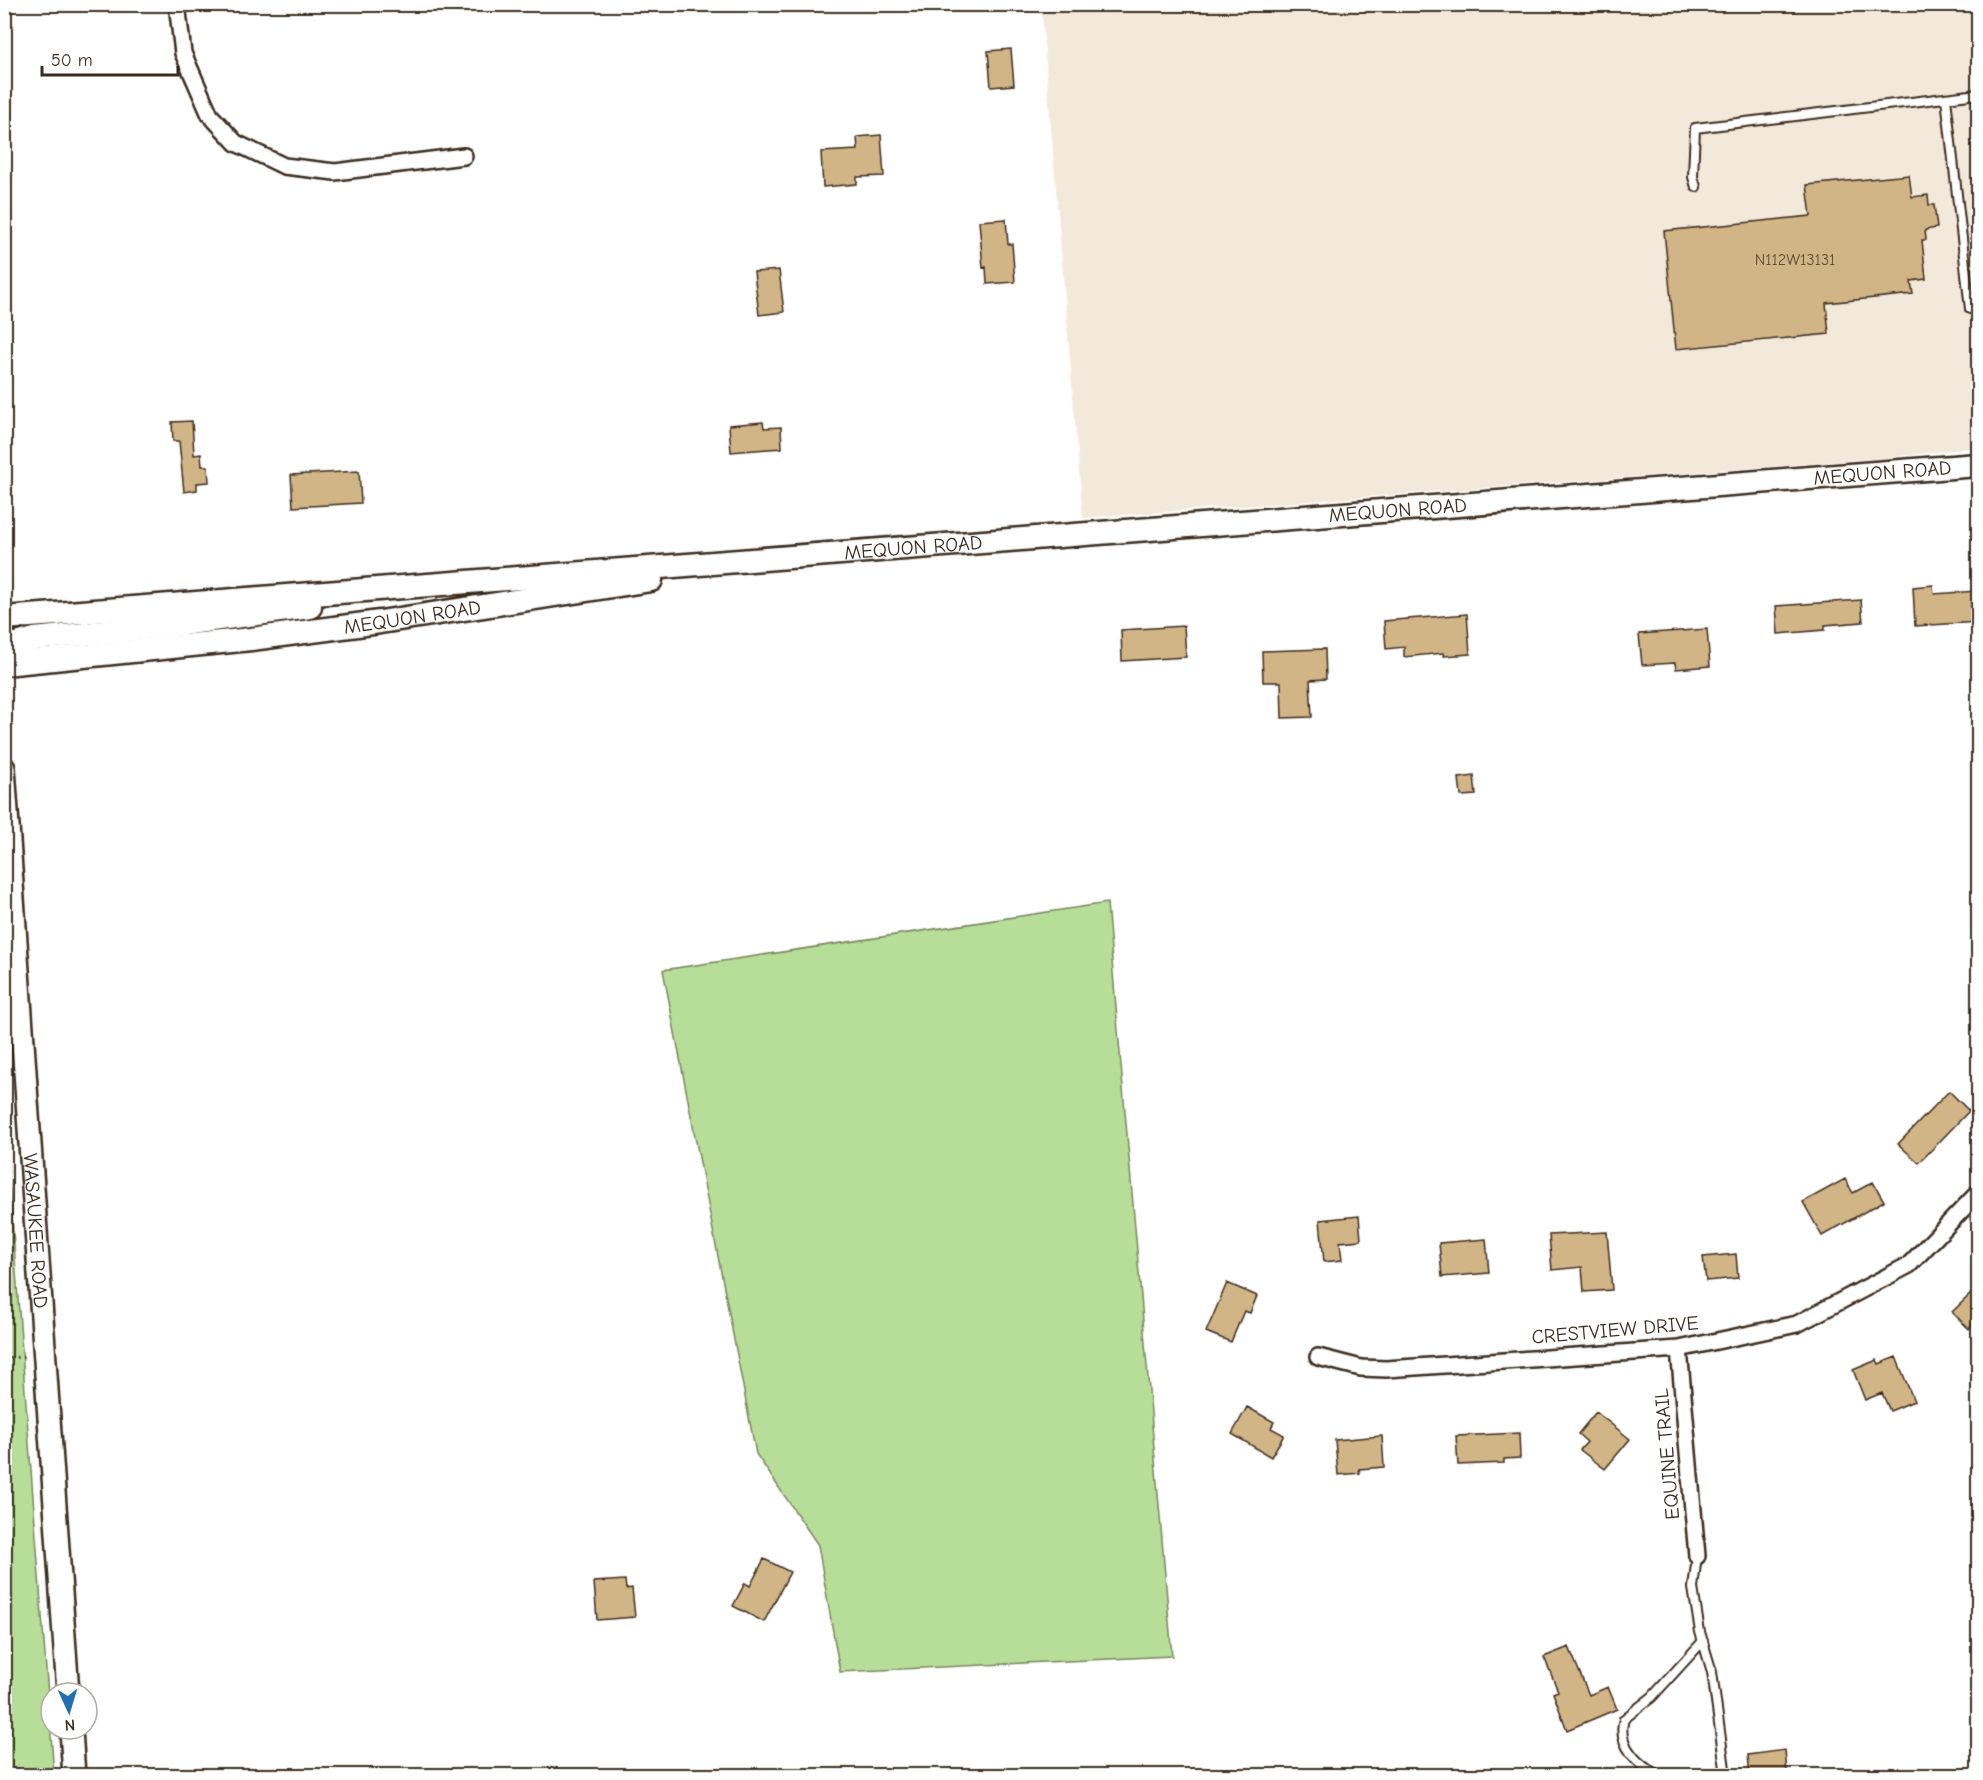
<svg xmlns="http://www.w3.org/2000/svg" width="1983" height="1780" viewBox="0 0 1983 1780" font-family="'Comic Neue',sans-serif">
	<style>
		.built { fill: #f2e9db }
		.green { fill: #b7de99; stroke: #79845c; stroke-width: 1.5 }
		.building { fill: #d2b586; stroke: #3b2a1e; stroke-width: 1.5 }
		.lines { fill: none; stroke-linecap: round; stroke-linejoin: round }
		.lane-casing { stroke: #3b2a1e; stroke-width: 12 }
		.street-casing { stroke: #3b2a1e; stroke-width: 20 }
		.secondary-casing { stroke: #3b2a1e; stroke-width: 26 }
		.primary-casing { stroke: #3b2a1e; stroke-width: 27 }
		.path { stroke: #3b2a1e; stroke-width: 3; stroke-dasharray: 1.5 4.5; stroke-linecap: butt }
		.lane { stroke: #fff; stroke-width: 8 }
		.street { stroke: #fff; stroke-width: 15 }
		.secondary { stroke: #fff; stroke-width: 21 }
		.primary { stroke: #fff; stroke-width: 22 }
		.labels { text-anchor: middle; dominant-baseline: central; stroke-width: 6; stroke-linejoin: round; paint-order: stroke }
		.number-label { font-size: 16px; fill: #614d38 }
		.street-label { font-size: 20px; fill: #3b2a1e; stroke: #fff }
	</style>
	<rect width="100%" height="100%" fill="#fff"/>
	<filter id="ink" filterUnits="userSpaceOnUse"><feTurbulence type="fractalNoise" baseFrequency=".0167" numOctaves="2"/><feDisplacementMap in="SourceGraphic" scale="12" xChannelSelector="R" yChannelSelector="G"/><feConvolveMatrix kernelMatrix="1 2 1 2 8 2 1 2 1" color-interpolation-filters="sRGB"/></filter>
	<g filter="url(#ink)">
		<path class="built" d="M 1041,5 L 1978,5 L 1978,447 L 1885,458 L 1083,518 Z"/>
		<path class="green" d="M 1107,903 L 1172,1656 L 840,1672 L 818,1545 L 756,1454 L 663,970 Z
			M 4,1131 L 6,1139 L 54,1775 L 5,1775 Z"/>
		<path class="building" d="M 1011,49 L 1014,85 L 991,87 L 988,51 Z
			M 881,135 L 884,176 L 857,177 L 857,184 L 823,187 L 821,152 L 858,150 L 857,137 Z
			M 1909,175 L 1912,197 L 1928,195 L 1929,205 L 1934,205 L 1937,228 L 1925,230 L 1926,240 L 1922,240 L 1926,279 L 1911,281 L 1913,294 L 1826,303 L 1829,334 L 1676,349 L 1664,231 L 1811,216 L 1807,185 Z
			M 1006,219 L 1008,244 L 1012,244 L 1015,282 L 987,284 L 986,267 L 983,268 L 979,221 Z
			M 779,270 L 784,312 L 759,315 L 754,272 Z
			M 192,421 L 194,455 L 201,454 L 202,466 L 208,466 L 209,482 L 197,483 L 197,490 L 184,492 L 179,441 L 173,441 L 172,422 Z
			M 763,422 L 764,428 L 781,427 L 782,448 L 731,452 L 729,425 Z
			M 359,471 L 361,503 L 293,507 L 291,475 Z
			M 1933,585 L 1934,594 L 1977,591 L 1978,622 L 1915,626 L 1913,587 Z
			M 1861,600 L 1863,622 L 1825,625 L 1825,630 L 1778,634 L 1776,606 Z
			M 1467,614 L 1470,654 L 1444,656 L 1443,653 L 1404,657 L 1404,647 L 1386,649 L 1384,621 Z
			M 1184,626 L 1186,657 L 1122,661 L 1121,630 Z
			M 1707,629 L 1710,666 L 1676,669 L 1675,663 L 1642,665 L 1639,634 Z
			M 1325,649 L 1326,679 L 1310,680 L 1312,717 L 1282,718 L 1281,682 L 1263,682 L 1262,651 Z
			M 1474,776 L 1476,795 L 1461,796 L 1459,778 Z
			M 1949,1091 L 1969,1111 L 1919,1163 L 1898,1144 Z
			M 1845,1179 L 1853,1193 L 1873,1182 L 1884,1201 L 1822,1236 L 1803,1202 Z
			M 1359,1216 L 1361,1240 L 1340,1242 L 1342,1260 L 1324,1262 L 1320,1220 Z
			M 1607,1232 L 1612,1290 L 1584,1292 L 1582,1267 L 1552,1270 L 1549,1235 Z
			M 1486,1239 L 1489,1273 L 1442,1277 L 1439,1243 Z
			M 1736,1254 L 1738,1278 L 1706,1281 L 1703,1257 Z
			M 1227,1283 L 1257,1296 L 1250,1313 L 1244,1311 L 1231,1342 L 1206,1332 Z
			M 1978,1287 L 1978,1319 L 1969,1329 L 1952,1312 Z
			M 1896,1357 L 1914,1401 L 1890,1411 L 1882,1393 L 1865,1400 L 1853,1370 L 1877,1360 L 1879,1364 Z
			M 1247,1407 L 1274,1422 L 1271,1428 L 1284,1435 L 1271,1457 L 1232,1434 Z
			M 1596,1412 L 1630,1439 L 1605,1469 L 1580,1450 L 1587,1442 L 1578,1434 Z
			M 1519,1433 L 1520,1458 L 1504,1459 L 1504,1463 L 1458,1465 L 1456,1436 Z
			M 1382,1436 L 1384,1467 L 1359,1469 L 1360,1473 L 1338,1475 L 1335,1440 Z
			M 764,1559 L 790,1572 L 764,1622 L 733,1606 L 745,1583 L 750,1586 Z
			M 625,1580 L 626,1589 L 632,1588 L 635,1617 L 597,1620 L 594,1582 Z
			M 1569,1647 L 1589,1695 L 1608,1687 L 1617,1709 L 1567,1730 L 1553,1693 L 1558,1691 L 1544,1657 Z
			M 1785,1750 L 1787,1772 L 1750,1776 L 1748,1755 Z"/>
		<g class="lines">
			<g class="lane-casing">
				<path id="lane" d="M 1946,98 L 1970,309
					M 1696,187 L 1693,177 L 1695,128 L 1978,94
					M 1697,1556 L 1693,1588 L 1700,1632 L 1712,1672 L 1726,1776
					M 1660,1776 C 1638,1766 1616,1744 1624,1719 L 1652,1697 L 1703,1641"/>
			</g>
			<g class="street-casing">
				<path id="street" d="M 177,4 L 183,53 L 210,115 L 236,143 L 284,166 L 335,172 L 464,156
					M 1679,1349 L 1697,1556
					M 1318,1357 L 1361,1368 L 1386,1369 L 1679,1349 L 1797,1324 L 1909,1265 L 1978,1193"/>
			</g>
			<g class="secondary-casing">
				<g id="secondary">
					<path id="s1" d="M 4,768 L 68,1693"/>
					<path d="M 71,1729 L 74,1776"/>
				</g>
			</g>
			<g class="primary-casing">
				<g id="primary">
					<path id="s2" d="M 4,618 C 662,566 1320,516 1978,465"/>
					<path d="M 4,653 L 16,644 L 34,639 L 166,626 L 310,607"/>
					<path id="s3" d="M 4,664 L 251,639 L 380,622 L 651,580"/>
				</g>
			</g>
			<path class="path" d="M 4,1358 L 25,1357"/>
			<use href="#lane" class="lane"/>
			<use href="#street" class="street"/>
			<use href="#secondary" class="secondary"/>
			<use href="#primary" class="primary"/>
		</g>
	</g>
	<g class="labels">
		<g class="number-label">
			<text x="1795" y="260">N112W13131</text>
		</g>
		<g class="street-label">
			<text stroke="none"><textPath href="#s2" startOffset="1884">MEQUON ROAD</textPath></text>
			<text stroke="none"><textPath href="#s2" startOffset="1398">MEQUON ROAD</textPath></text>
			<text stroke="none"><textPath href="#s2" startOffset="912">MEQUON ROAD</textPath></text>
			<text stroke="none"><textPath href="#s3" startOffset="411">MEQUON ROAD</textPath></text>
			<text stroke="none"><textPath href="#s1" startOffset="464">WASAUKEE ROAD</textPath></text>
			<text transform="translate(1615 1330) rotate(-5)">CRESTVIEW DRIVE</text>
			<text transform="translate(1667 1454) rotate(-95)">EQUINE TRAIL</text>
		</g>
	</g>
	<rect width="1983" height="1780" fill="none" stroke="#fff" stroke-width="24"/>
	<rect x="12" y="12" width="1959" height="1756" fill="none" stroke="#3b2a1e" stroke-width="2" filter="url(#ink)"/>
	<g transform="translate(69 1711) rotate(176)"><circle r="28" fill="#ffffff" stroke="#b1aaa5" stroke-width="1.5"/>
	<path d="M0-4.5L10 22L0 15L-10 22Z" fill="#1f6fb2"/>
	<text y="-9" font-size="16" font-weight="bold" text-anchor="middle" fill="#3b2a1e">N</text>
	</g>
	<path d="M42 66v9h136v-9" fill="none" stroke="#3b2a1e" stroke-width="3"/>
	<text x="51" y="66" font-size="18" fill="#3b2a1e" stroke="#ffffff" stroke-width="4.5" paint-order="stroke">50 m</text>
</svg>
